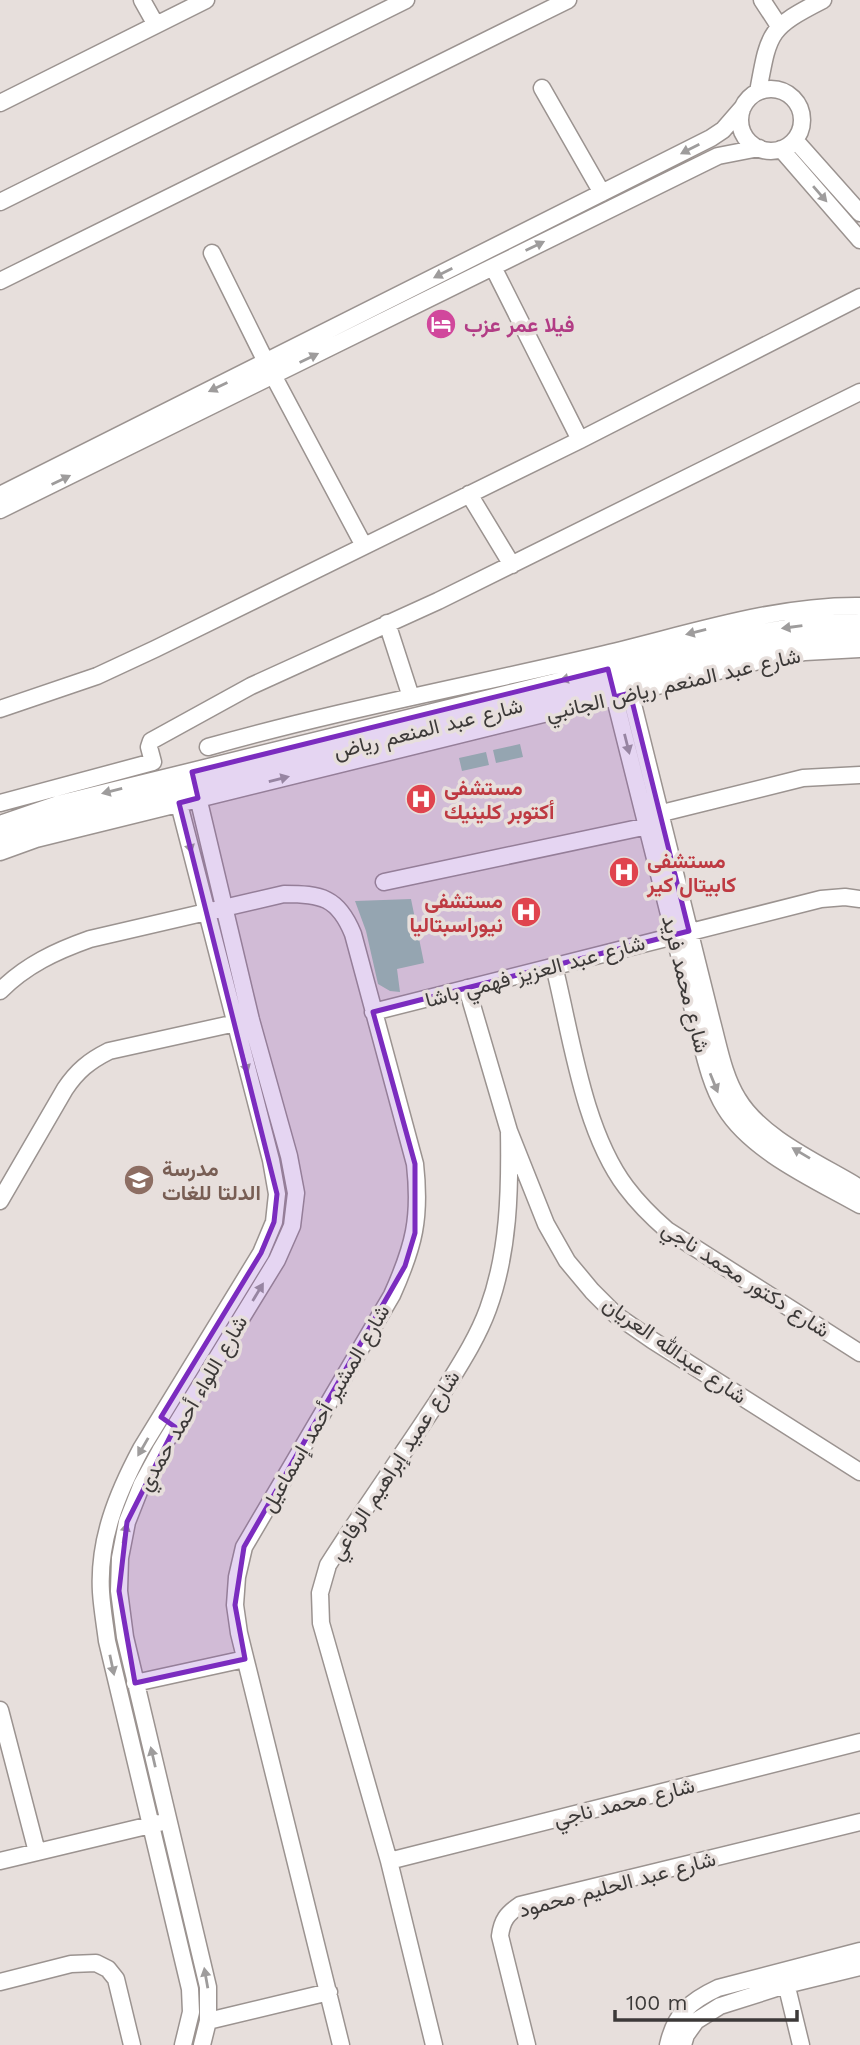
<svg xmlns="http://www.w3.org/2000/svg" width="860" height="2045" viewBox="0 0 860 2045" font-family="'Work Sans',Vazirmatn,sans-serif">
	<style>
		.green { fill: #9cc3ae }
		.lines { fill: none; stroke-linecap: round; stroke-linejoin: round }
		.minor-casing { stroke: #9b9390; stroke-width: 19 }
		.minor { stroke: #fff; stroke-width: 16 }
		.oneway { fill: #9e9c9c }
		.marked { fill: #7b2cbf; fill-opacity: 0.2; stroke: #7b2cbf; stroke-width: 5; stroke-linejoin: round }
		.labels { text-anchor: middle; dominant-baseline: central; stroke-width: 7; stroke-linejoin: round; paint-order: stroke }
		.hotel-label { font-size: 21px; font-weight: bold; fill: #b23c85; stroke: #e7dfdc; text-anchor: start }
		.street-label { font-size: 21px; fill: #3c3938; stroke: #e7dfdc }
		.health-label { font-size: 21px; font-weight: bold; fill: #be3a42; stroke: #e7dfdc; text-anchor: start }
		.education-label { font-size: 21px; font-weight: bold; fill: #785e54; stroke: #e7dfdc; text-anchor: start }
	</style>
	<rect width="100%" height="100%" fill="#e7dfdc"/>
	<path class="green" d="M 520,744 L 523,757 L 496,763 L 493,750 Z
		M 486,752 L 489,765 L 462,771 L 459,758 Z
		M 411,899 L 424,963 L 397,969 L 400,992 L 390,991 L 378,984 L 366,931 L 355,901 Z"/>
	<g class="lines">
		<g class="minor-casing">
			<path id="minor" d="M 142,0 L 156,25
				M 762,0 L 779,26
				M 542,88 L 602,193
				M740 120a31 31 0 1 1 62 0a31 31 0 1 1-62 0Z
				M 758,92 C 769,32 768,28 823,0
				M 0,103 L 206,0
				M 795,140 L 860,213
				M 781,149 L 860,240
				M 0,202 L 406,0
				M 212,253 L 266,362 L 364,546
				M 493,267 L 580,440
				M 0,281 L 568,0
				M 469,494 L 512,565
				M 0,495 L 711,138 L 723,130 L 743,107
				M 0,510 L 718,156 L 759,148
				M 387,623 L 411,697
				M 628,684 L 712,1022 C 719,1048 724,1077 738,1099 C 762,1139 821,1164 860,1188
				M 612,687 L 697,1026 C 704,1053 710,1084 725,1108 C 752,1152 816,1180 860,1205
				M 0,709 L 97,676 L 155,649 L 580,440 L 860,297
				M 208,747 C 339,710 473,685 605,654 C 689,634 774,605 860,606
				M 192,772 L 251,1020 L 289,1156 L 296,1193 L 292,1226 L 277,1260 L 160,1451 L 142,1484 L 127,1522 L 120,1558 L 119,1591 L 125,1637 L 208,1987 L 208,2021 L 202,2045
				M 172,777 L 271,1160 L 277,1194 L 274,1222 L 261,1253 L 141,1449 C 117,1494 98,1540 101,1592 C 102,1608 105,1625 107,1641 L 190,1989 L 191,2012 L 183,2045
				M 0,803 L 153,762 L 149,747 L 151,741 L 251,686 L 438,601 L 860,392
				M 654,815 L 803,778 L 860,775
				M 0,824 L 58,804 L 750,634 L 816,623 L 860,622
				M 0,839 L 30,827 L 702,661 L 801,639 L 860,636
				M 0,852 L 36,839 L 763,660 L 805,652 L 860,649
				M 384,882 L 648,826
				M 554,966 C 571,1034 583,1130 626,1187 C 638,1203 652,1217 667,1230 L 860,1353
				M 467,988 L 509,1131 L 546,1224 L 567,1261 L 592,1291 L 616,1315 L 652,1340 L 860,1472
				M 0,991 C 26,965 56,951 90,939 L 284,894 C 321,894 338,897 353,934 L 415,1164 C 421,1218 414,1246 392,1295 L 244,1547 L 237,1577 L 235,1605 L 239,1633 L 341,2045
				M 373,1012 L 821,899 L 845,897 L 860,899
				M 0,1201 L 65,1089 C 77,1071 89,1061 109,1051 L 245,1021
				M 135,1683 L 245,1659
				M 0,1710 L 37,1852
				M 0,1861 L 159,1823
				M 389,1861 L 860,1742
				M 784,1975 L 801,2045
				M 0,1982 L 71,1964 L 96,1963 L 108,1969 L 116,1979 L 132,2045
				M 208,2021 L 329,1992
				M 434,2045 L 389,1861 L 321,1623 L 320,1593 L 328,1565 C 363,1510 401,1457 437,1402 C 455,1372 476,1342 488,1309 C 509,1252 510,1190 509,1131
				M 527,2045 L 500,1936 C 502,1920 507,1914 520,1905 L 860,1822
				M 668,2045 C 675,2014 690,2001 718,1988 L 860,1951
				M 683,2045 L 686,2035 L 696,2021 L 720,2006 L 786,1985 L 860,1967"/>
		</g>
		<use href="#minor" class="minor"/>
	</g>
	<defs><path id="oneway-solid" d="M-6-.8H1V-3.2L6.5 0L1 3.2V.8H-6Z" transform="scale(1.75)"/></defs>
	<g class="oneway">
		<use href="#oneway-solid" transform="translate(690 149) rotate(153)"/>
		<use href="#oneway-solid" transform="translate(820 194) rotate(49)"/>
		<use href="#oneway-solid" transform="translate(535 246) rotate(-26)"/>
		<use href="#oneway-solid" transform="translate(443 273) rotate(153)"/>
		<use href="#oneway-solid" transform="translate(309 358) rotate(-26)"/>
		<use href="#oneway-solid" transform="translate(218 387) rotate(154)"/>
		<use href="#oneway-solid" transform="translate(61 480) rotate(-26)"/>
		<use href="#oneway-solid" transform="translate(792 627) rotate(172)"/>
		<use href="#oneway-solid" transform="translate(696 632) rotate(166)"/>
		<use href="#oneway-solid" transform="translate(570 678) rotate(166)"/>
		<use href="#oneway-solid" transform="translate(627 744) rotate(76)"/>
		<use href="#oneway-solid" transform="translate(279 779) rotate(-14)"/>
		<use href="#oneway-solid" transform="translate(112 791) rotate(166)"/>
		<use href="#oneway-solid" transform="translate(189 843) rotate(75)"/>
		<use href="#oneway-solid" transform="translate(245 1063) rotate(75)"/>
		<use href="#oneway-solid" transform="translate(714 1083) rotate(68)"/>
		<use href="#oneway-solid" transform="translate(801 1153) rotate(-149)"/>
		<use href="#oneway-solid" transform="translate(258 1292) rotate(-59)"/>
		<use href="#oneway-solid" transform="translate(143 1447) rotate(120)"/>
		<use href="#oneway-solid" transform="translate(125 1533) rotate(-79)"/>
		<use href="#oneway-solid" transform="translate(112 1665) rotate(78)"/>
		<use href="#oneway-solid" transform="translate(153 1757) rotate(-103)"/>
		<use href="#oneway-solid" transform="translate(206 1978) rotate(-100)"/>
	</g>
	<path class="marked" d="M 608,669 L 615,697 L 630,693 L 689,931 L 373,1012 L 415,1164 L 415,1233 L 405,1266 L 244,1547 L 235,1605 L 245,1659 L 135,1683 L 119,1591 L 127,1522 L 175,1427 L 161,1417 L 261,1253 L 274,1222 L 277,1194 L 179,803 L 198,798 L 192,772 Z"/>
	<defs>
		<g id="hotel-disc" transform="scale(1.575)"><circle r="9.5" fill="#d1479c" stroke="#e7dfdc"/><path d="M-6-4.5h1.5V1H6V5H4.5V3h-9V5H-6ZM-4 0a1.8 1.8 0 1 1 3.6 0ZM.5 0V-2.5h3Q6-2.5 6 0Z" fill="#fff"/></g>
		<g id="hospital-disc" transform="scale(1.575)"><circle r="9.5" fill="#e0444e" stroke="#e7dfdc"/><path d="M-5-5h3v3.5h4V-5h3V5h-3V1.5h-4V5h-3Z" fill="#fff"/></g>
		<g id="school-disc" transform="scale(1.575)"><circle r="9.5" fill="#8d6e63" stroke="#e7dfdc"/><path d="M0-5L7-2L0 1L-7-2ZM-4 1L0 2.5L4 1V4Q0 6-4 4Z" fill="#fff"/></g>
	</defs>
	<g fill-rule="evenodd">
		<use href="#hotel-disc" x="441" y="324"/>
		<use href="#hospital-disc" x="421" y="799"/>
		<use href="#hospital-disc" x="624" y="872"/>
		<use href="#hospital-disc" x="526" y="912"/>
		<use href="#school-disc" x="139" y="1180"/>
	</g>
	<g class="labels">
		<g class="hotel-label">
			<text x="464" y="324">فيلا عمر عزب</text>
		</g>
		<g class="street-label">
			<text transform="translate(673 684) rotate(-13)">شارع عبد المنعم رياض الجانبي</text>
			<text transform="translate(428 728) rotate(-14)">شارع عبد المنعم رياض</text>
			<text transform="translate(535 971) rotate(-15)">شارع عبد العزيز فهمي باشا</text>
			<text transform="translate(686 984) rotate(76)">شارع محمد فريد</text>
			<text transform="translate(746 1279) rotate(33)">شارع دكتور محمد ناجي</text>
			<text transform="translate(675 1350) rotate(35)">شارع عبدالله العريان</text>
			<text transform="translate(192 1403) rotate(-60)">شارع اللواء أحمد حمدي</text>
			<text transform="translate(325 1408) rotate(-60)">شارع المشير أحمد إسماعيل</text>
			<text transform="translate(394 1465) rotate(-57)">شارع عميد إبراهيم الرفاعي</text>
			<text transform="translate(624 1802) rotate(-14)">شارع محمد ناجي</text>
			<text transform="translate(617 1884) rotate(-15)">شارع عبد الحليم محمود</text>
		</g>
		<g class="health-label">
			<text x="444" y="787">مستشفى<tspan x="444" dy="24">أكتوبر كلينيك</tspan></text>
			<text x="647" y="860">مستشفى<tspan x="647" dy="24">كابيتال كير</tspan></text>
			<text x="503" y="900" text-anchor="end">مستشفى<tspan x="503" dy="24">نيوراسبتاليا</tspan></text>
		</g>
		<g class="education-label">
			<text x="162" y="1168">مدرسة<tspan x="162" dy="24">الدلتا للغات</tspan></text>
		</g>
	</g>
	<path d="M615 2010v10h182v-10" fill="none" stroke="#3c3938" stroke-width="3.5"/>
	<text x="626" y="2010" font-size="21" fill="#3c3938" stroke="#e7dfdc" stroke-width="5" paint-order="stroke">100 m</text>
</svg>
